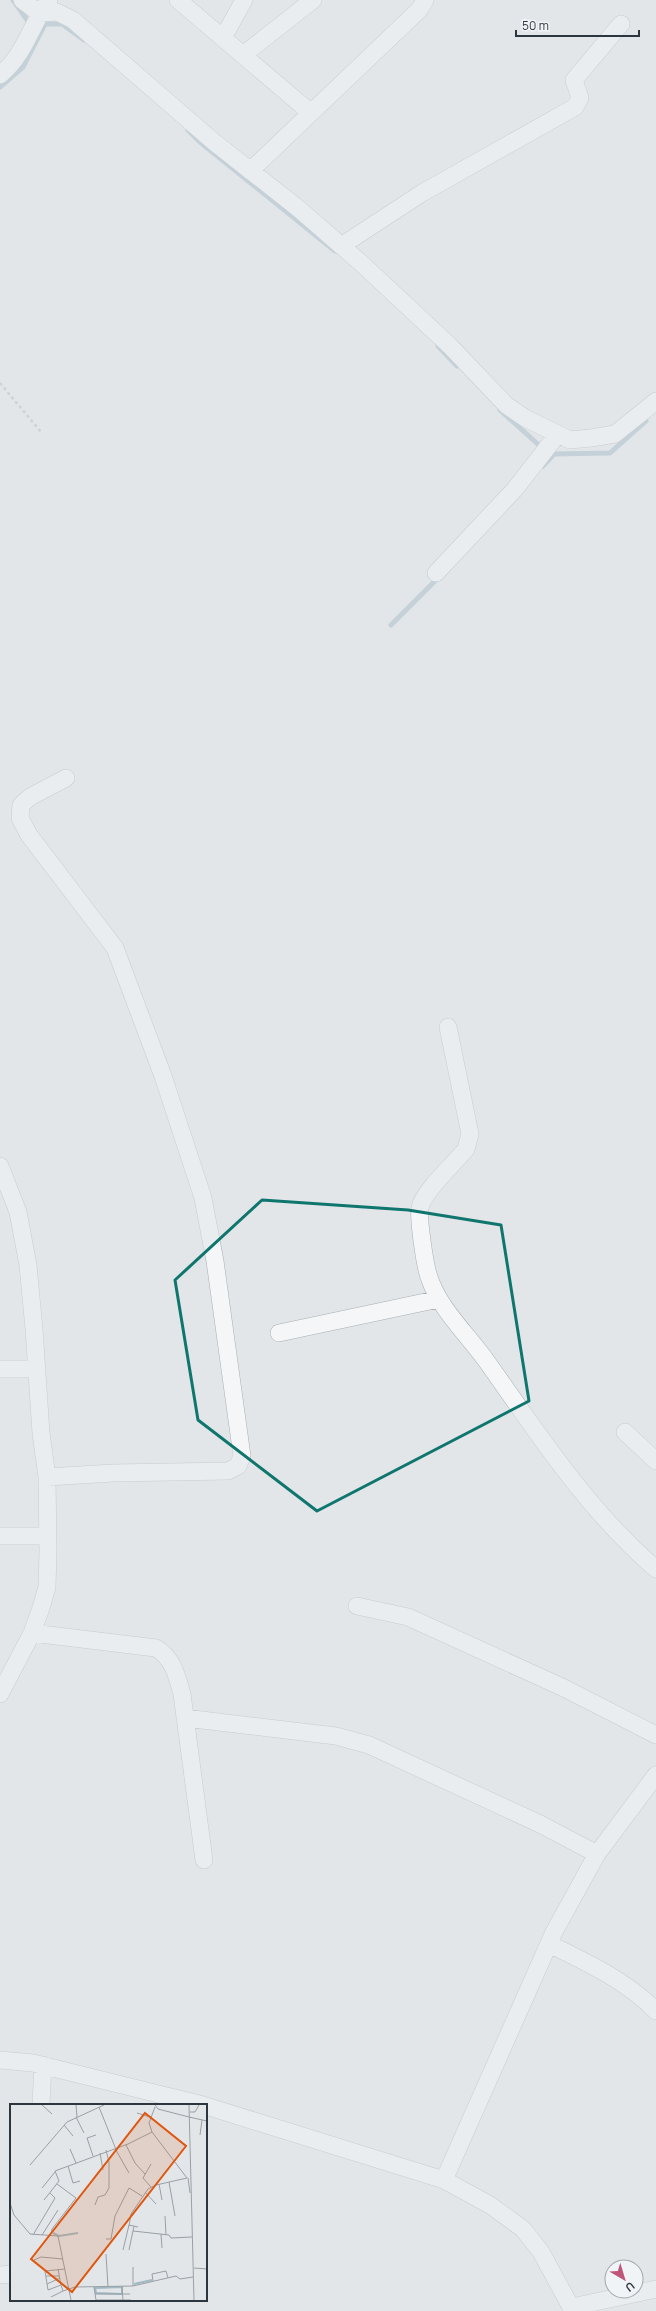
<svg xmlns="http://www.w3.org/2000/svg" width="656" height="2311" viewBox="0 0 656 2311" font-family="Manrope,sans-serif">
	<style>
		.lines { fill: none; stroke-linecap: round; stroke-linejoin: round }
		.stream { stroke: #a1b9c4; stroke-width: 5 }
		.minor-casing { stroke: #a8aeb3; stroke-width: 18 }
		.path { stroke: #b8bcc0; stroke-width: 2.5; stroke-dasharray: 3 3; stroke-linecap: butt }
		.minor { stroke: #f4f6f7; stroke-width: 17 }
		.marked { fill: none; stroke: #0f766e; stroke-width: 3; stroke-linejoin: round }
		.inset-river { fill: none; stroke: #a1b9c4; stroke-width: 2 }
		.inset-road { fill: none; stroke: #99a0a5; stroke-width: 1 }
		.view { fill: #df570f; fill-opacity: 0.15; stroke: #df570f; stroke-width: 2 }
		.inset-edge { fill: none; stroke: #2c363f; stroke-width: 2 }
	</style>
	<rect width="100%" height="100%" fill="#e2e6e9"/>
	<g class="lines">
		<path class="stream" d="M 13,0 L 30,24
			M 0,87 L 23,67 L 45,24 L 62,24 L 84,40
			M 188,130 L 200,142 L 335,251
			M 438,346 L 457,366
			M 500,410 L 541,447
			M 543,466 L 554,454 L 610,453 L 646,421
			M 391,625 L 439,577"/>
		<g class="minor-casing">
			<path id="minor" d="M 22,0 L 39,13 L 57,12 L 73,20 L 214,142 L 299,209 L 361,263 L 450,346 L 506,405 L 525,418 L 570,440 L 591,438 L 615,434 L 656,401
				M 178,0 L 311,113
				M 223,38 L 244,0
				M 243,55 L 313,0
				M 0,75 C 26,53 30,26 49,0
				M 250,171 L 420,9 L 425,0
				M 341,246 L 422,193 L 575,107 L 580,98 L 574,80 L 621,24
				M 436,573 L 515,489 L 557,435
				M 448,1027 L 470,1134 L 466,1149 C 455,1163 423,1191 420,1208 C 418,1219 425,1266 429,1277 C 439,1308 466,1333 485,1359 C 537,1432 587,1510 656,1569
				M 0,1166 L 18,1212 L 28,1265 L 34,1329 L 41,1433 L 47,1477 L 48,1551 L 47,1587 L 41,1608 L 32,1633 L 0,1694
				M 279,1333 L 439,1299
				M 0,1369 L 37,1369
				M 625,1432 L 656,1461
				M 47,1477 L 113,1473 L 228,1471 L 238,1466 L 242,1456 L 215,1261 L 203,1198 L 163,1076 L 115,948 L 29,835 L 20,818 L 21,805 L 30,797 L 66,778
				M 0,1536 L 47,1536
				M 357,1606 L 408,1617 L 564,1688 L 656,1735
				M 32,1633 L 156,1648 C 173,1658 177,1676 182,1694 L 204,1860
				M 185,1718 L 336,1736 L 369,1745 L 540,1824 L 597,1854
				M 549,1944 C 586,1962 627,1981 656,2011
				M 0,2060 L 33,2063 L 203,2105
				M 41,2105 L 43,2065
				M 206,2106 L 444,2180 L 490,2205 L 523,2229 L 541,2252 L 573,2311
				M 444,2180 L 554,1932 L 597,1854 L 656,1775
				M 0,2275 L 11,2274
				M 572,2307 L 656,2289"/>
		</g>
		<path class="path" d="M 0,383 L 41,432"/>
		<use href="#minor" class="minor"/>
	</g>
	<path d="M0 0H656V2311H0ZM 262,1200 L 408,1210 L 501,1225 L 529,1401 L 317,1511 L 198,1420 L 175,1280 Z" fill="#e2e6e9" fill-opacity=".55" fill-rule="evenodd"/>
	<path class="marked" d="M 262,1200 L 408,1210 L 501,1225 L 529,1401 L 317,1511 L 198,1420 L 175,1280 Z"/>
	<g transform="translate(10 2104)">
		<rect width="197" height="197" fill="#e2e6e9"/>
		<path class="inset-river" d="M 43,129 L 49,132 L 68,129M 124,180 L 142,176M 112,183 L 112,190 L 86,189 L 85,184 Z"/>
		<path class="inset-road" d="M 32,1 L 42,10M 66,1 L 67,13M 145,1 L 148,5 L 179,13M 179,1 L 184,196M 89,3 L 107,48 L 119,69M 180,8 L 185,8 L 189,1M 127,9 L 140,13M 66,13 L 74,29M 179,13 L 197,17M 54,21 L 63,32M 190,31 L 192,16M 116,41 L 125,59 L 135,70M 60,45 L 66,59M 90,49 L 93,66M 83,52 L 77,34 L 86,31M 20,61 L 57,18 L 94,1M 58,62 L 63,79 L 70,77M 178,74 L 180,89M 159,78 L 165,112M 149,80 L 152,96M 141,83 L 133,74 L 141,60M 32,84 L 45,68M 135,88 L 146,100M 34,96 L 49,77 L 45,67 L 118,40 L 142,28M 0,99 L 4,111 L 20,130 L 48,132 L 61,196M 85,101 L 88,93 L 95,91 L 99,84 L 99,58 L 96,46M 155,112 L 156,131M 119,122 L 121,110 L 138,85 L 146,81 L 177,74 L 142,28 L 139,19 L 145,3M 123,127 L 159,131 L 161,134 L 182,133M 41,130 L 42,125 L 66,94 L 47,80M 151,130 L 152,144M 23,131 L 45,94 L 40,89M 32,131 L 48,106M 96,135 L 101,135 L 105,112 L 119,84 L 132,92M 113,146 L 119,121 L 128,123M 119,146 L 124,122M 96,150 L 98,183M 24,156 L 31,153 L 53,155M 184,164 L 197,165M 48,165 L 51,181M 55,165 L 35,167 L 38,186 L 51,181 L 53,187 L 65,183 L 123,182 L 166,172 L 170,175 L 183,173M 36,172 L 49,172M 143,177 L 142,170 L 156,167 L 158,174M 37,180 L 50,174M 123,182 L 123,163M 84,183 L 86,196 L 121,196M 112,183 L 113,196M 85,190 L 120,190M 41,193 L 53,187"/>
		<path class="view" d="M 135,9 L 176,42 L 62,188 L 21,155 Z"/>
		<rect width="197" height="197" class="inset-edge"/>
	</g>
	<g transform="translate(624 2279) rotate(142)"><circle r="19" fill="#f1f4f6" stroke="#a2a8ad"/>
	<path d="M0-3L7 15L0 10L-7 15Z" fill="#bf5679"/>
	<text y="-6" font-size="11" font-weight="bold" text-anchor="middle" fill="#2c363f">U</text>
	</g>
	<path d="M516 30v6h123v-6" fill="none" stroke="#2c363f" stroke-width="2"/>
	<text x="522" y="30" font-size="12" fill="#2c363f" stroke="#f1f4f6" stroke-width="3" paint-order="stroke">50 m</text>
</svg>
